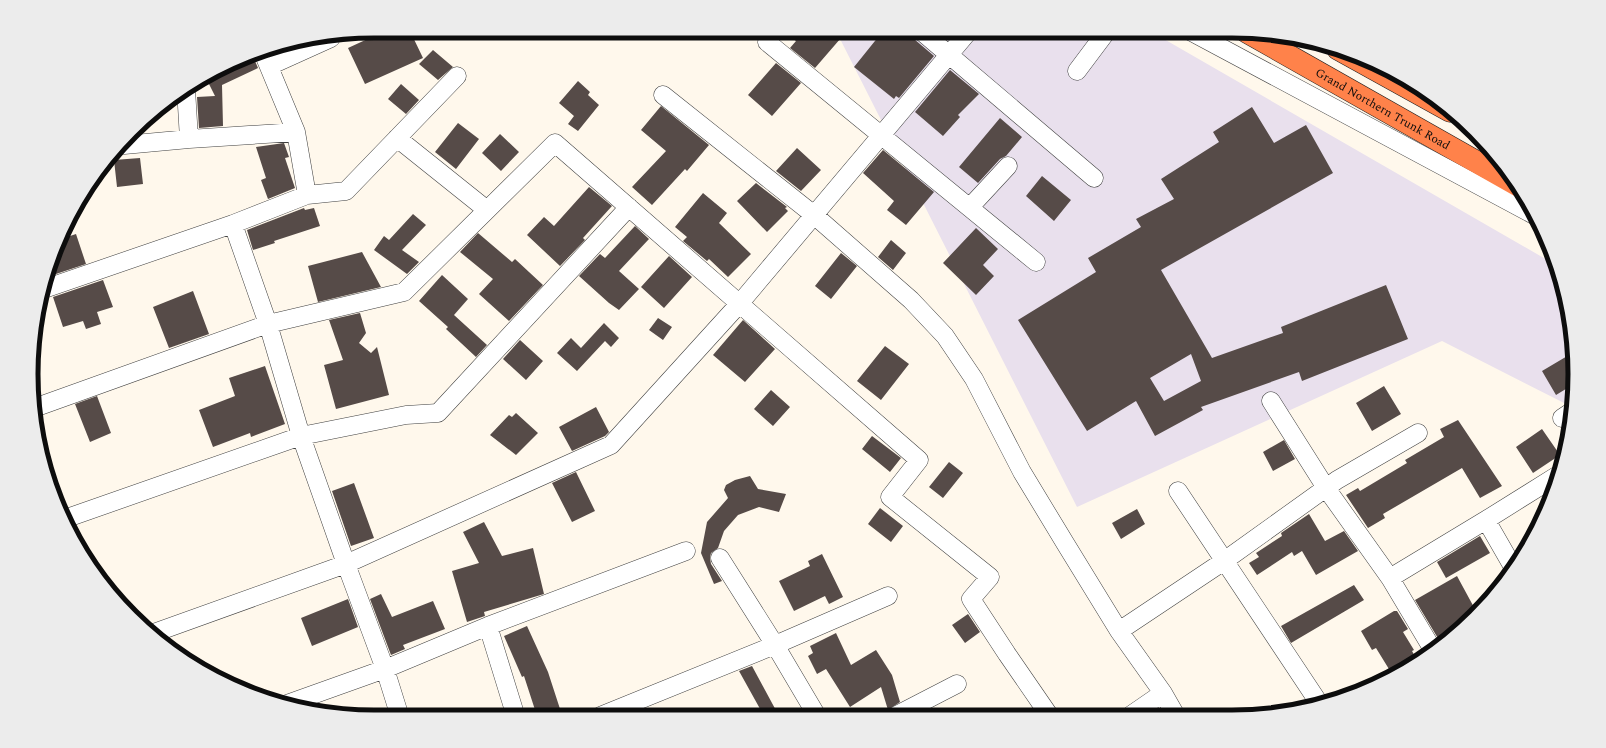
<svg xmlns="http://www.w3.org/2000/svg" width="1606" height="748" viewBox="0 0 1606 748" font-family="Spectral,serif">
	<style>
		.industrial { fill: #e9e0ed }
		.building { fill: #564b48; fill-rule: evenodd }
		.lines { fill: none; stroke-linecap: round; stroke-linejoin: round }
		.minor-casing { stroke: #404040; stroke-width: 19 }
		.highway-casing { stroke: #1e1e1e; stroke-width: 23 }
		.minor { stroke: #fff; stroke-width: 18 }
		.highway { stroke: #ff824a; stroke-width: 22 }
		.labels { text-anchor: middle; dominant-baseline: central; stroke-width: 4; stroke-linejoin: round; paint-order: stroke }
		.street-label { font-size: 12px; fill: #0d0d0d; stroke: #fff }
		.rim { fill: none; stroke: #0d0d0d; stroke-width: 5 }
	</style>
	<rect width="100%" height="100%" fill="#fff8ec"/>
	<path class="industrial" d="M 836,31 L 1150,31 L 1556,265 L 1568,307 L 1575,374 L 1572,407 L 1442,341 L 1077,507 Z"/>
	<path class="building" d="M 385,31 L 410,31 L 423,58 L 365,84 L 348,48 Z
		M 798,31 L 847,31 L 815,68 L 790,48 L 796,41 L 792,38 Z
		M 883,31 L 911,31 L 914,39 L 934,56 L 899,98 L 896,96 L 894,99 L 854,67 Z
		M 433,50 L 453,67 L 438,80 L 419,64 Z
		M 252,54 L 258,68 L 222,85 L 223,126 L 199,128 L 197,97 L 215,96 L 205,76 Z
		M 776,63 L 801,83 L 772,116 L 748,95 Z
		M 950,70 L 979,94 L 958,115 L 960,117 L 943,136 L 915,112 Z
		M 578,81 L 590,92 L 588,95 L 599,105 L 578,131 L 568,124 L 574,116 L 559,103 Z
		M 401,84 L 419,100 L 406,114 L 388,99 Z
		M 661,106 L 709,145 L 687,171 L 685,169 L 652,205 L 632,187 L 666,151 L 641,130 Z
		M 1252,107 L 1274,143 L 1306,125 L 1333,173 L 1161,270 L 1212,358 L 1283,333 L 1281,327 L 1386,285 L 1408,339 L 1302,381 L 1299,372 L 1201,407 L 1203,410 L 1155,436 L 1136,401 L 1087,431 L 1018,320 L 1096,272 L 1088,258 L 1141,227 L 1136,219 L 1174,199 L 1161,179 L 1219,142 L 1213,132 ZM 1191,354 L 1201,381 L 1164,401 L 1150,378 Z
		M 1000,118 L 1022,137 L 1006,156 L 1000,159 L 978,183 L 959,167 Z
		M 458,123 L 479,139 L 456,169 L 435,152 Z
		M 500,134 L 519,152 L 501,171 L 482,153 Z
		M 284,143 L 289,157 L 285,158 L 295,188 L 268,199 L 261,180 L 266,178 L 256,147 Z
		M 797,148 L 821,170 L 801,191 L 776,171 Z
		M 883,150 L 934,192 L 906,225 L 887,210 L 894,201 L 863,173 Z
		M 140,158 L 143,184 L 117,187 L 114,160 Z
		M 1042,176 L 1071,200 L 1054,221 L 1026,196 Z
		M 756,183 L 787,207 L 785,208 L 788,211 L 767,232 L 737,201 Z
		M 589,187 L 612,206 L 583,238 L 585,240 L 560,266 L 527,235 L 544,217 L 554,226 Z
		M 703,193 L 727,213 L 719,223 L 751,254 L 728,277 L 709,259 L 707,261 L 683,241 L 687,237 L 675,227 Z
		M 304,208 L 305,210 L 314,208 L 320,226 L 274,241 L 275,243 L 253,250 L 247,230 Z
		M 413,214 L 426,225 L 402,250 L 419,262 L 407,274 L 374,250 L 384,236 L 389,240 Z
		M 635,226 L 649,239 L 619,271 L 639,289 L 619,310 L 609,303 L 579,276 L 600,254 L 605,258 Z
		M 976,228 L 998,249 L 983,265 L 994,276 L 976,295 L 943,263 Z
		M 478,233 L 512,262 L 515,259 L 543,285 L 509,321 L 479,294 L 493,279 L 460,252 Z
		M 76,234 L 86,264 L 53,275 L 51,271 L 64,238 Z
		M 891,240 L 906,253 L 893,270 L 878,257 Z
		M 362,252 L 381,287 L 318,302 L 308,266 Z
		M 841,253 L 857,266 L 831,299 L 815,286 Z
		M 669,256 L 692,277 L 664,308 L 641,287 Z
		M 442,275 L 468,299 L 454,315 L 487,345 L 476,357 L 446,329 L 448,327 L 419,301 Z
		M 103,280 L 113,307 L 97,312 L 101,324 L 86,329 L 83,321 L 63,327 L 53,297 Z
		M 193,291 L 209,334 L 169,348 L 153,307 Z
		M 360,313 L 366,333 L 359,343 L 371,353 L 377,347 L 389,395 L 336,409 L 324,365 L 343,360 L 329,320 Z
		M 658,318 L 672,327 L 663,340 L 649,330 Z
		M 743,320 L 775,349 L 745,382 L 713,355 Z
		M 604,323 L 619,338 L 611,347 L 605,341 L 577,371 L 557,353 L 571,338 L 581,348 Z
		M 520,340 L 543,361 L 526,380 L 503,359 Z
		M 885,346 L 909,364 L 881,400 L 857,381 Z
		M 1569,355 L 1574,363 L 1574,384 L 1556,395 L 1542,371 Z
		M 265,366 L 285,424 L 251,437 L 250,433 L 213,447 L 199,410 L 235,396 L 229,378 Z
		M 1384,386 L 1401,414 L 1372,431 L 1356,403 Z
		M 771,390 L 790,407 L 773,426 L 754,409 Z
		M 97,396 L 111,433 L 90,442 L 75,404 Z
		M 596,407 L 609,432 L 605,436 L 572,451 L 559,427 Z
		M 516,413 L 538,433 L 516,455 L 490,435 L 509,415 L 512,417 Z
		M 1458,420 L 1502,486 L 1480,498 L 1462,468 L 1383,514 L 1385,518 L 1368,528 L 1346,495 L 1358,488 L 1360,491 L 1407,463 L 1405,460 L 1444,437 L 1440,429 Z
		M 1542,429 L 1560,455 L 1533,473 L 1516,447 Z
		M 872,436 L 901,458 L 890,472 L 862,449 Z
		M 1284,440 L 1295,459 L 1273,471 L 1263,452 Z
		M 949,462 L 963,473 L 943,498 L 929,487 Z
		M 576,472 L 595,511 L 572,522 L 552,483 Z
		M 750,476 L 758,489 L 786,494 L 779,512 L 759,507 L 738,515 L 724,531 L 718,548 L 711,553 L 710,558 L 711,564 L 722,581 L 714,584 L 701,553 L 707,522 L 728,498 L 724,490 L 726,485 L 735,480 Z
		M 354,483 L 374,538 L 351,546 L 332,491 Z
		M 880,508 L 903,526 L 891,542 L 868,524 Z
		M 1137,509 L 1145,524 L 1121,539 L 1112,523 Z
		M 1309,514 L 1325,541 L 1344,531 L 1358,551 L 1316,575 L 1302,551 L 1294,556 L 1292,552 L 1257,575 L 1249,563 L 1259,557 L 1256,553 L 1282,536 L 1281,533 Z
		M 484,522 L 502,556 L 533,548 L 544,594 L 484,612 L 485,616 L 467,622 L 452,571 L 479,563 L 463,532 Z
		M 1480,536 L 1490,553 L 1446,578 L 1437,562 Z
		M 822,554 L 843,597 L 829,604 L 825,596 L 794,611 L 779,581 L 810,566 L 808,561 Z
		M 1457,576 L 1476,611 L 1442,645 L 1415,600 Z
		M 1354,585 L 1364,600 L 1291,643 L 1281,626 Z
		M 381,594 L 392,617 L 433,601 L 445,629 L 403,645 L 405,649 L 391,655 L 370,599 Z
		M 348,599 L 358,627 L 312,646 L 301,618 Z
		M 1394,611 L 1397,611 L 1408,629 L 1403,632 L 1414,650 L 1412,651 L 1417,660 L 1392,674 L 1376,648 L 1372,650 L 1361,631 Z
		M 968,614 L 980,632 L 965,643 L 952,625 Z
		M 527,626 L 548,672 L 561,712 L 547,716 L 537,716 L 524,676 L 522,677 L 504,636 Z
		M 836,633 L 851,665 L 876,650 L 892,675 L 900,702 L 888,710 L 881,687 L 850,707 L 826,669 L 817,674 L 808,656 L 813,653 L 810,646 Z
		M 752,666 L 779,716 L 764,716 L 739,671 Z"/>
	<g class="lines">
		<g class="minor-casing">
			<path id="minor" d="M 921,31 L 1094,178
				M 1190,31 L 1534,215
				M 767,42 L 1036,262
				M 262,50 L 296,132 L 307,195
				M 269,66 L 331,38
				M 1077,71 L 1107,31
				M 186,89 L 189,139
				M 663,95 L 814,215 L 911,300 L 945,336 L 974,379 L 1022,472 L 1065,543 L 1119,631 L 1163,693 L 1175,714
				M 397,138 L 487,210
				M 124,145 L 189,139 L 296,132
				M 970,207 L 1008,166
				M 233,224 L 268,324 L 404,292 L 555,143 L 919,460 L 890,497 L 990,577 L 971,599 L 1007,654 L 1049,715
				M 44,289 L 233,224 L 307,195 L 346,191 L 457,76
				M 1271,401 L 1326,488 L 1390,578 L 1433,650
				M 34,408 L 268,324 L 301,436 L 346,564 L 151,634
				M 1562,418 L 1571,412
				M 1178,491 L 1319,703
				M 67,518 L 301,436 L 406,415 L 438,413 L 629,207
				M 1486,520 L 1513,567
				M 720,558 L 775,645 L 817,716
				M 1390,578 L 1486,520 L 1558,475
				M 488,626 L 516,717
				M 1119,631 L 1224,561 L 1337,480 L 1418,433
				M 287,704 L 385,669 L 488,626 L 686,551
				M 897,715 L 957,684
				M 1131,715 L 1163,693
				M 600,716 L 775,645 L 888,596
				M 400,717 L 385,669 L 346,564 L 611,445 L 740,303 L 969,31"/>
		</g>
		<g class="highway-casing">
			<g id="highway">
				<path id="s1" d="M 1247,32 L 1519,186"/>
				<path d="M 1338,49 L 1450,111"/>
			</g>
		</g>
		<use href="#minor" class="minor"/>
		<use href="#highway" class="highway"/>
	</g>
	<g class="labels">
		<g class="street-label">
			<text stroke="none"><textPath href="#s1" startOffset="156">Grand Northern Trunk Road</textPath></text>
		</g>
	</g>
	<path d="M0 0H1606V748H0ZM374 38H1232A336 336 0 0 1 1568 374V374A336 336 0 0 1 1232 710H374A336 336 0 0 1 38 374V374A336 336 0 0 1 374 38Z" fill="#ececec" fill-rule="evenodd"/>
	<path class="rim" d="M374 38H1232A336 336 0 0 1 1568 374V374A336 336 0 0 1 1232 710H374A336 336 0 0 1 38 374V374A336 336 0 0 1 374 38Z"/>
</svg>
